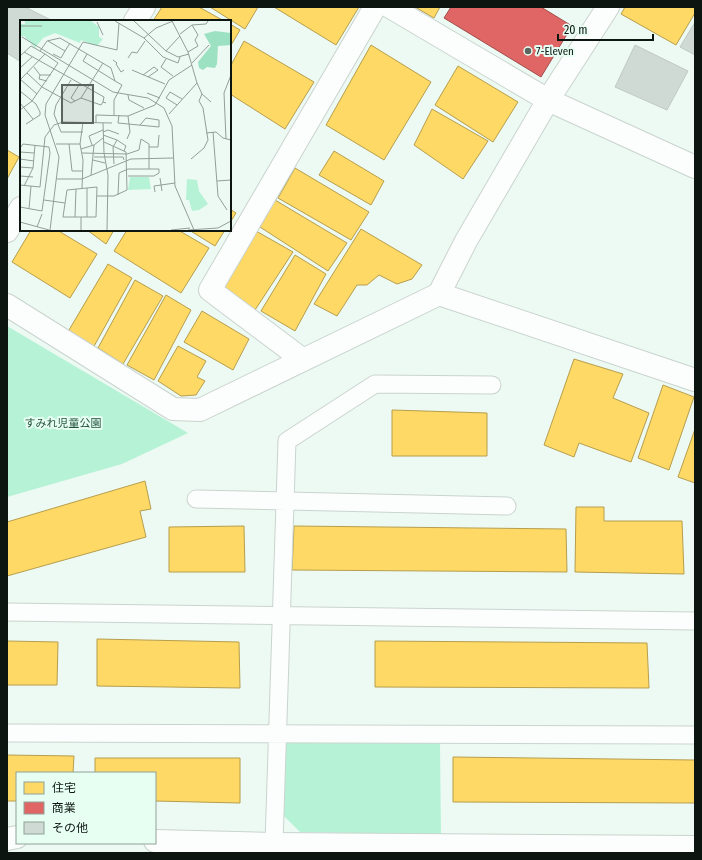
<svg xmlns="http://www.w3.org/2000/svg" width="702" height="860" viewBox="0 0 702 860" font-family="'Fira Sans Condensed','Noto Sans JP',sans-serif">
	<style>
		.green { fill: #b6f3d6 }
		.homes { fill: #ffd966; stroke: #b69e4c }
		.shops { fill: #e06666; stroke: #a14e4c }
		.building { fill: #d0dad5; stroke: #c0cac5 }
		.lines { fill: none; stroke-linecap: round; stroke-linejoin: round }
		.lane-casing { stroke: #cad4cf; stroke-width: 19 }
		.street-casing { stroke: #cad4cf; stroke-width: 24 }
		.lane { stroke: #fcfefd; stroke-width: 17 }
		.street { stroke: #fcfefd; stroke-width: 22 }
		.poi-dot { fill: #5b6560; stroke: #e7fff2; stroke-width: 1.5 }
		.labels { text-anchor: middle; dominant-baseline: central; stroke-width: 4; stroke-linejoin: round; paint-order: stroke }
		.poi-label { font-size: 11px; fill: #0d1511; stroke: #e7fff2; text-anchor: start }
		.park-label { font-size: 11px; fill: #22513c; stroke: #e7fff2 }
		.inset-river { fill: none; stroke: #7bcfac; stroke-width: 2 }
		.inset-road { fill: none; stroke: #939e99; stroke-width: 1 }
		.view { fill: #5b6560; fill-opacity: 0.15; stroke: #5b6560; stroke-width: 2 }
		.inset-edge { fill: none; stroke: #0d1511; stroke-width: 2 }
	</style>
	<rect width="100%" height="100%" fill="#edf9f3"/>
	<path class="green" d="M 7,326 L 188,433 L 122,464 L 7,497 Z
		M 284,742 L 440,743 L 441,835 L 300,832 L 284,816 Z"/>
	<path class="homes" d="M 162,7 L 199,7 L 224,21 L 153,21 Z
		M 210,7 L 258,7 L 245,29 Z
		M 274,7 L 359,7 L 336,45 Z
		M 415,7 L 440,7 L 434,18 Z
		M 625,7 L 695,7 L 695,13 L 676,45 L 621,14 Z
		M 230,24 L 240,30 L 230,47 Z
		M 244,41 L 314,82 L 285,129 L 230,94 L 230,67 Z
		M 371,45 L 431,82 L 384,160 L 326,125 Z
		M 458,66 L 518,102 L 493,142 L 435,105 Z
		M 432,109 L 488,141 L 463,179 L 414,145 Z
		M 7,150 L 19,157 L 7,179 Z
		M 334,151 L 384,181 L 371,205 L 319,175 Z
		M 295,168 L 369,212 L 351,240 L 278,198 Z
		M 275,200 L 347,243 L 328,271 L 260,227 Z
		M 230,209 L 236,213 L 230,223 Z
		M 361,229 L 422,265 L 412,279 L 397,284 L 379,275 L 367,285 L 357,285 L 337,316 L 314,304 Z
		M 31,230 L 57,230 L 97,254 L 70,298 L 12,262 Z
		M 87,230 L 114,230 L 106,244 Z
		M 127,230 L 178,230 L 209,248 L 181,293 L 114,251 Z
		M 189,230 L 225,230 L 215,246 Z
		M 256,231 L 293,252 L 255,310 L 221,290 Z
		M 295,255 L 326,274 L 295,331 L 261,311 Z
		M 108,264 L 132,278 L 93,348 L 69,330 Z
		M 135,280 L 163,296 L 123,364 L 98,348 Z
		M 166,295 L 191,310 L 154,380 L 127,365 Z
		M 202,311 L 249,339 L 233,370 L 184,342 Z
		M 178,346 L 206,361 L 197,377 L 205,381 L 196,395 L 181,396 L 158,381 Z
		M 574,359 L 623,374 L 613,398 L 649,413 L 631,462 L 579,443 L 574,457 L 544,445 Z
		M 663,385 L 694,397 L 669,470 L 638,458 Z
		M 392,410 L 487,413 L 487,456 L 392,456 Z
		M 695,429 L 695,483 L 678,477 Z
		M 145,481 L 151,509 L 140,511 L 146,537 L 7,576 L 7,522 Z
		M 576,507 L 604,507 L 604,521 L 682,521 L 684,574 L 575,572 Z
		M 244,526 L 245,572 L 169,572 L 169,527 Z
		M 294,526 L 566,529 L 567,572 L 292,570 Z
		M 97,639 L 239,642 L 240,688 L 97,686 Z
		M 7,641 L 58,642 L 57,685 L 7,685 Z
		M 375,641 L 647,643 L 649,688 L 375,687 Z
		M 7,755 L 74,756 L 73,773 L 17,773 L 17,801 L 7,801 Z
		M 453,757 L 695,760 L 695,803 L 453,802 Z
		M 95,758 L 240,758 L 240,803 L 155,801 L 155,773 L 95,773 Z"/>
	<path class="shops" d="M 451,7 L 541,7 L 572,26 L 541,77 L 444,18 Z"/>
	<path class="building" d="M 7,7 L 25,7 L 53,21 L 21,21 L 21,62 L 7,53 Z
		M 695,22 L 695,55 L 680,47 Z
		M 635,45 L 688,71 L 667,110 L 615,87 Z"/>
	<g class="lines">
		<g class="lane-casing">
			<path id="lane" d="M 196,499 L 507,506
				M 7,612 L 695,621
				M 7,733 L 695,735
				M 274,844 L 287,441 L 375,384 L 492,385"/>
		</g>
		<g class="street-casing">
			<path id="street" d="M 390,7 L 548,100 L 695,167
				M 135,21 L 144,7
				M 7,231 L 21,208
				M 439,294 L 695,380
				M 7,305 L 173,409 L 200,410 L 439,294 L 466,241 L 548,100 L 608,7
				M 302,359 L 210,290 L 375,7
				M 7,839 L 17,837
				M 155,841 L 274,844 L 695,847"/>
		</g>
		<use href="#lane" class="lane"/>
		<use href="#street" class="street"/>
	</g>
	<circle class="poi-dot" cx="528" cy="51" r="4"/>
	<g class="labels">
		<g class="poi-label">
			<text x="536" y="51">7-Eleven</text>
		</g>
		<g class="park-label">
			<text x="63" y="423">すみれ児童公園</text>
		</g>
	</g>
	<g transform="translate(20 20)">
		<rect width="211" height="211" fill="#edf9f3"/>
		<path d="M 5,1 L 71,1 L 79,7 L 79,17 L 83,19 L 77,26 L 61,20 L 60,23 L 35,13 L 23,18 L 15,28 L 4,16 L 0,17 L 0,4 L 5,4 ZM 110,157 L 129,157 L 131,169 L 108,170 ZM 167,159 L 177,160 L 179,171 L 188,184 L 179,190 L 172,191 L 169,180 L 166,180 Z" fill="#b6f3d6"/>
		<path d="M 195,11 L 211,13 L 211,25 L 198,26 L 197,44 L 195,48 L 187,47 L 183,50 L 179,48 L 178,42 L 191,26 L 184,14 Z" fill="#9de1c3"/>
		<path class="inset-river" d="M 211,70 L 211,116"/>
		<path class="inset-road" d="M 95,1 L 124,18 L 143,37 L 158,43 L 160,37M 114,1 L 146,31 L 158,37 L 169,34M 77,2 L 83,15M 0,6 L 22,6M 160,14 L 172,5 L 186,4 L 188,1M 2,17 L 93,72 L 128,78 L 144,88 L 152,106 L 155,166 L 174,210M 124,18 L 136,8 L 153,1M 28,21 L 45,31 L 50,23M 20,31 L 27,21 L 40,18 L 91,48 L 95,61 L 102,65 L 94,80 L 94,95M 146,31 L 160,16M 4,32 L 84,77 L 83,82M 168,32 L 178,26 L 175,20 L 178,15 L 172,5M 33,34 L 41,38 L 45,31M 67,34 L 63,41 L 95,61M 0,36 L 11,26 L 25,34 L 0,60M 108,38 L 112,32 L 117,33 L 125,21M 146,39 L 141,47 L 153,56M 93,40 L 97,43 L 96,44 L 101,52 L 104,50M 172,43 L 189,25M 14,47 L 20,55 L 31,55M 0,48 L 12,37M 112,50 L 145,64M 7,53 L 22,67 L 51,83 L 61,78 L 83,43M 20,55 L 19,59 L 27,61M 123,55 L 134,47 L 138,50 L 128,57M 0,59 L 17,74M 51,60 L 36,85 L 34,94 L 41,112 L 63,112M 0,71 L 16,84 L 20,92 L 20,95 L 6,104M 127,73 L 140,78M 182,74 L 191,82M 108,75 L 109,80 L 124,88M 61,78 L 81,85 L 83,82 L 86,83M 55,81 L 51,78 L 59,65M 0,83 L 13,99M 157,85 L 146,78 L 150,72 L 162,79M 0,90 L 12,81 L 38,43 L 25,34M 149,94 L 177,63 L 168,32 L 152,1M 99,95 L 98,103 L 139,107 L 139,100 L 126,98 L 120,105M 76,103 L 76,95 L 108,96 L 135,85 L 149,60 L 172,45M 83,103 L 84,133 L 88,155 L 87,210M 83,112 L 88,110 L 99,114M 193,112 L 198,176 L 207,190M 186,113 L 196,112 L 203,118 L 211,120M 83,115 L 97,120 L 93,127 L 94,144M 107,119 L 110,112 L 108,96M 206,119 L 204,73 L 211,55M 97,120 L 106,126 L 104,131M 36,124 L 60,124M 49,124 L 52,151 L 62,151M 72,125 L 69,116 L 83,110M 129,127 L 138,127 L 139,115M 0,128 L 3,124 L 29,127 L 30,133 L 22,191 L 0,187M 61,129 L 74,125 L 83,118M 0,132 L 14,133M 62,133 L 107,134 L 119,130 L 121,119 L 129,124 L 129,149M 74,137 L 103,137 L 104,140M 0,139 L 14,141M 171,139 L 184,128 L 188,120 L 183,88 L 179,81 L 182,74 L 177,63M 73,140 L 85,143M 0,147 L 13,148M 71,155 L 74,125M 0,156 L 13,157M 140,158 L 142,171M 37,159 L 62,159 L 111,139 L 153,138M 197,161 L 211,160M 0,165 L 20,167 L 25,117 L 34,105 L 43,102 L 92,103M 4,166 L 13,148 L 15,125M 77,167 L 76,197 L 43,197 L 47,170 ZM 62,169 L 63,140 L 60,124 L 63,102M 135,172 L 134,166 L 155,163M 98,175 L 99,153 L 108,149 L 139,149 L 139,153 L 134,156 L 108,156M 77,176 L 94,176 L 107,170 L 106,132 L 84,122M 24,180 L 45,183M 9,189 L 11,166M 55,197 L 56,169M 67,197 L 67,168M 0,202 L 29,210M 17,207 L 22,194M 30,210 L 39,137 L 25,95 L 26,84 L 63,22 L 97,30 L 99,3M 61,210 L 61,197M 151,210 L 170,208M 168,210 L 198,208 L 211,201"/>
		<path class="view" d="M 42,65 L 73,65 L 73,103 L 42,103 Z"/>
		<rect width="211" height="211" class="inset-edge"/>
	</g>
	<rect width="702" height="860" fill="none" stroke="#0d1511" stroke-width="16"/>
	<rect x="16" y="772" width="140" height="72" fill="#e7fff2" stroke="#90a198"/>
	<rect x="24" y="782" width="20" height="12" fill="#ffd966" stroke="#90a198"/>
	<text x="52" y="792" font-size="12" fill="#0d1511">住宅</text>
	<rect x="24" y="802" width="20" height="12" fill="#e06666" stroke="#90a198"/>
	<text x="52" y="812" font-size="12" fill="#0d1511">商業</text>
	<rect x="24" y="822" width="20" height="12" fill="#d0dad5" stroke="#90a198"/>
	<text x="52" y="832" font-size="12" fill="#0d1511">その他</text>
	<path d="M558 34v6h95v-6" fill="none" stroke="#0d1511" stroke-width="2"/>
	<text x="564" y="34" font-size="12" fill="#0d1511" stroke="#e7fff2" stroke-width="3" paint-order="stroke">20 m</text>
</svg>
